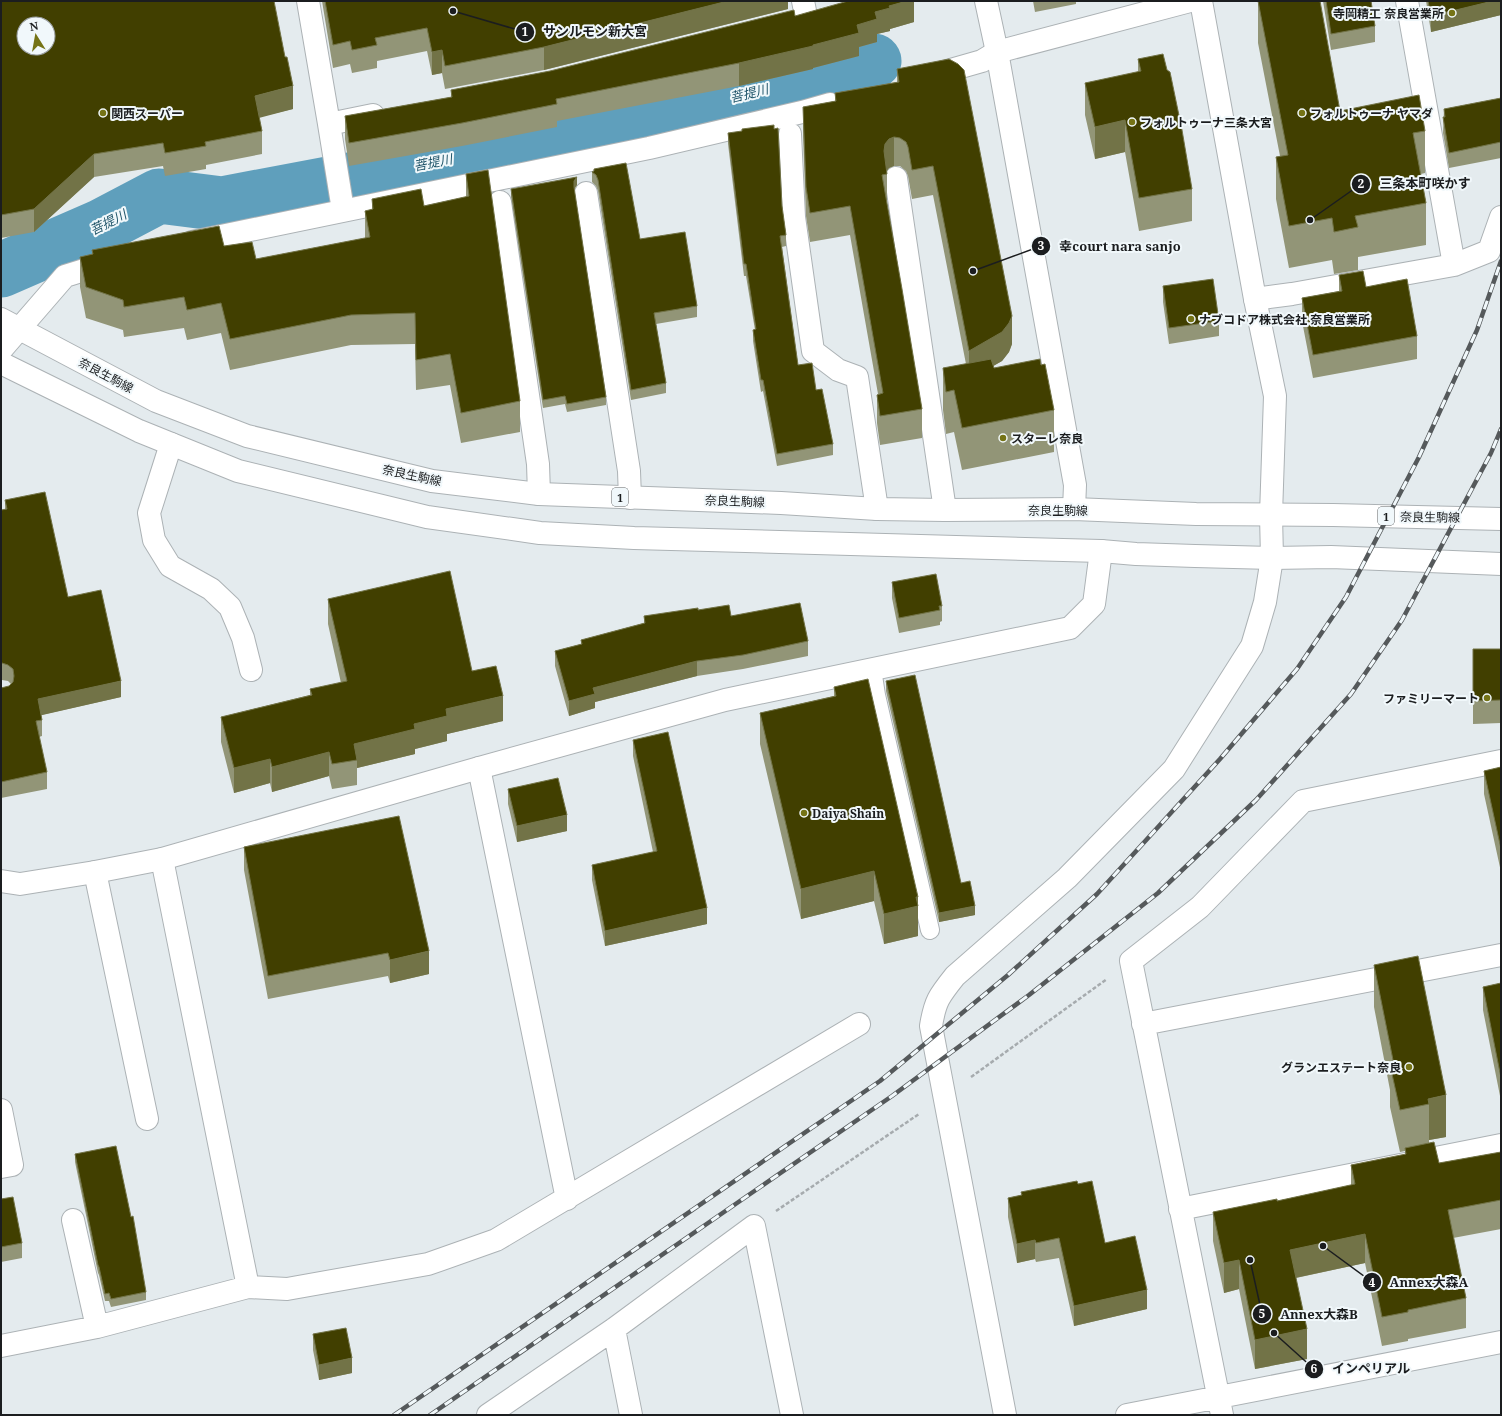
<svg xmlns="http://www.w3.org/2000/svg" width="1502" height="1416" viewBox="0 0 1502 1416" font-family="'Noto Serif','Noto Sans JP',serif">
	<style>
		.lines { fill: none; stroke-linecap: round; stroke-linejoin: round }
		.river { stroke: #5f9fbc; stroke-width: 55 }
		.lane-casing { stroke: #acb2b5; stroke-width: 20 }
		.street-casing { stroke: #acb2b5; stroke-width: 24 }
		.secondary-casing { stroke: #acb2b5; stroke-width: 24 }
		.primary-casing { stroke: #acb2b5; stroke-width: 24 }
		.path { stroke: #a6abae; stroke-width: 2.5; stroke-dasharray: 4 2; stroke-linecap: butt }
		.lane { stroke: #fff; stroke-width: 18 }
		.street { stroke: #fff; stroke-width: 22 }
		.secondary { stroke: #fff; stroke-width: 22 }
		.primary { stroke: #fff; stroke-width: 22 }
		.rail-casing { stroke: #55595b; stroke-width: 4.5 }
		.rail { stroke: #f1f8fb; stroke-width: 3; stroke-dasharray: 9; stroke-linecap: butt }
		.wall { fill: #929577 }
		.shaded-wall { fill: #727347 }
		.building { fill: #413f00; stroke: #727347; fill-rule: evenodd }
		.poi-dot { fill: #757316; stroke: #f1f8fb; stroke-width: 1.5 }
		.labels { text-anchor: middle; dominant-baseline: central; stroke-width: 4; stroke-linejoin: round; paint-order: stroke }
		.shield { fill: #f1f8fb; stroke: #5b5f61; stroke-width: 1 }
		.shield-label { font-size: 11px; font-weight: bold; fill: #1b1d1f }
		.poi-label { font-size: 12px; font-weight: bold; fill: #1b1d1f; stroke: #f1f8fb; text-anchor: start }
		.street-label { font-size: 12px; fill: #1b1d1f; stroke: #f1f8fb }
		.water-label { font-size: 13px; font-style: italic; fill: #1d5267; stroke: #f1f8fb }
		.leader { fill: none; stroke: #1b1d1f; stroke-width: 1.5 }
		.callout-dot { fill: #1b1d1f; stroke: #f1f8fb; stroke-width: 1.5 }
		.mark-label { font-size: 12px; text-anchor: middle; font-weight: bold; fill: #fff }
		.callout-label { font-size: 13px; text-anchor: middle; font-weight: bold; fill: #1b1d1f; stroke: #f1f8fb; stroke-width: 4; stroke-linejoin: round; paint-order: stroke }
	</style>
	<rect width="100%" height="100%" fill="#e4ebee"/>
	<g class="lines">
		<path class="river" d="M 1,270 L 100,227 L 159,196 L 222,204 L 413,168 L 640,122 L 874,61"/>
		<g class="lane-casing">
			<path id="lane" d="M 872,669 L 876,695 L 930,930"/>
		</g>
		<g class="street-casing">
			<path id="street" d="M 308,1 L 329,124 L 373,115
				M 803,1 L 806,16
				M 1407,1 L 1454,265
				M 933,75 L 982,61 L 997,52 L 1190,1
				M 329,124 L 343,210
				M 790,134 L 794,217 L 813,351 L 838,370 L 857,377 L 877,509
				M 896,178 L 945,510
				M 586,193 L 629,471 L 630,498
				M 500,202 L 538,464 L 539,494
				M 192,242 L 649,148 L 802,112 L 830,104
				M 1255,299 L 1292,294 L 1454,265 L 1489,251 L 1501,217
				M 1,350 L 65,276 L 110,262
				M 171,444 L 149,513 L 154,540 L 170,566 L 211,589 L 230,607 L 243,638 L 251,670
				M 479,768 L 567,1199
				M 162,859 L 248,1287
				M 95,872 L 147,1119
				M 1143,1024 L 1501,955
				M 1,1110 L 12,1165 L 1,1167
				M 1180,1209 L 1501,1145
				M 73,1220 L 97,1327
				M 614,1329 L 631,1415
				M 1,1346 L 97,1327 L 248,1287 L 287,1289 L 428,1264 L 496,1240 L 859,1024
				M 488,1415 L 614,1329 L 754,1226 L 792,1415
				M 1127,1415 L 1501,1342
				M 1222,1415 L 1131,961 L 1200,907 L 1303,801 L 1501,761"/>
		</g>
		<g class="secondary-casing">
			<path id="secondary" d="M 986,1 L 997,52 L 1075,485 L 1074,509
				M 1,881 L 20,884 L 95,872 L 162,859 L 479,768 L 725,700 L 1070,628 L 1094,604 L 1101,551
				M 1005,1415 L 931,1026 C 935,1001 939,996 955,976 L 1067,878 L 1174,769 L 1252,646 L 1265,602 L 1272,558 L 1271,515 L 1275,396 L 1255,299 L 1201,1"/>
		</g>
		<g class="primary-casing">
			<path id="primary" d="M 1,319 L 156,401 L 247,436 L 432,481 L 539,494 L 781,503 L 877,509 L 945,510 L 1074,509 L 1196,514 L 1333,515 L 1501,519
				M 1,363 L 139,431 L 238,471 L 427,517 L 540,533 L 634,538 L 1101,551 L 1136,554 L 1195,556 L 1272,558 L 1331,557 L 1501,564"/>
		</g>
		<path class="path" d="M 971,1077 L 1107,979
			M 776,1211 L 919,1114"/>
		<use href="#lane" class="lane"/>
		<use href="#street" class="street"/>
		<use href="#secondary" class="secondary"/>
		<use href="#primary" class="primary"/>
		<g class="rail-casing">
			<path id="rail" d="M 394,1415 L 880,1081 L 1008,975 L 1097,894 L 1220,759 L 1297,669 L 1346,597 L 1419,457 L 1477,330 L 1501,261
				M 430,1415 L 892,1096 L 1029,995 L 1158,893 L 1256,800 L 1351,694 L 1402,620 L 1491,453 L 1501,429"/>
		</g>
		<use href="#rail" class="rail"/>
	</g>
	<path class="wall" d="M 1,1 L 293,109 L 259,117 L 262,131 L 262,154 L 206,165 L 206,169 L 165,176 L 163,166 L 94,177 L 34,232 L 1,238 Z
		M 322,1 L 788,1 L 788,9 L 544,70 L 445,89 L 442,73 L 432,75 L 427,51 L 377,61 L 377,68 L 352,73 L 350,64 L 333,68 Z
		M 914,1 L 914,22 L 890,29 L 890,31 L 877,34 L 877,42 L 859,47 L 859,56 L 813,68 L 813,69 L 739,86 L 557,121 L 557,127 L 462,146 L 349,166 L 345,139 L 345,116 L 451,97 L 451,90 L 550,71 L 795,16 Z
		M 1033,1 L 1076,1 L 1076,4 L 1035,12 Z
		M 1258,1 L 1340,111 L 1425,131 L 1425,173 L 1421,174 L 1426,203 L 1426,245 L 1358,257 L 1358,270 L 1334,274 L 1332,260 L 1289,268 L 1276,199 L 1276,157 L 1280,156 L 1258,43 Z
		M 1323,1 L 1371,1 L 1375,26 L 1375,42 L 1331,50 Z
		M 1426,1 L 1501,1 L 1501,15 L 1431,32 Z
		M 1138,59 L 1192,189 L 1192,221 L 1139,231 L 1125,152 L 1095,159 L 1085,115 L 1085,83 L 1138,72 Z
		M 897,69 L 1012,344 L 1009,352 L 1002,361 L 993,366 L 994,368 L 1041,365 L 1054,410 L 1054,452 L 962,470 L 954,432 L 946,434 L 943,410 L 943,368 L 966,364 L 933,195 L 912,199 L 908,176 L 906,171 L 900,166 L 894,166 L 889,168 L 887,171 L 887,203 L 922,409 L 922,438 L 880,445 L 877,423 L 877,395 L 878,394 L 850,235 L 810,242 L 806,216 L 803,136 L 803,107 L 835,101 L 835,93 L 897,82 Z
		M 1501,98 L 1501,158 L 1449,168 L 1443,133 L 1444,109 Z
		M 728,133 L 782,206 L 786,235 L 786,246 L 782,247 L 798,365 L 816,390 L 833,444 L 833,455 L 777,466 L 763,391 L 761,392 L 753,341 L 753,330 L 755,330 L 746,276 L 744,276 L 728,144 Z
		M 594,169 L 640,239 L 697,306 L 697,317 L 656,324 L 666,383 L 666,393 L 631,400 L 598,191 L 596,186 L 592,182 L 592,172 L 594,171 Z
		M 466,174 L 520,401 L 520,432 L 461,443 L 450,385 L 416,390 L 415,344 L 351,345 L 230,370 L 221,333 L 187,340 L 184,328 L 124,337 L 123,330 L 86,318 L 80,287 L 80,257 L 92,255 L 92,250 L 224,246 L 256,259 L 365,238 L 365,211 L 372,210 L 372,199 L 424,206 L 466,197 Z
		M 577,185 L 574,190 L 606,397 L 606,405 L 567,412 L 565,404 L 543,408 L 511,197 L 511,189 Z
		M 1339,275 L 1366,287 L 1417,336 L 1417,359 L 1313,378 L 1302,321 L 1302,298 L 1339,291 Z
		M 1163,286 L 1219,321 L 1219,336 L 1169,344 L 1163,302 Z
		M 5,500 L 68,597 L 121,697 L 41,715 L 42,720 L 42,736 L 39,737 L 47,772 L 47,789 L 1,798 L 1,688 L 9,686 L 11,684 L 8,681 L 2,680 L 1,680 L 1,510 L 5,510 Z
		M 892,582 L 942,606 L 942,621 L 940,622 L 940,625 L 899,633 L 892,598 Z
		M 328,599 L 472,671 L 503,721 L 447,734 L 447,741 L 415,749 L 415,754 L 357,768 L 357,785 L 332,789 L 329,776 L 272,792 L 270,783 L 234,793 L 221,742 L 221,717 L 310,695 L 310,689 L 341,683 L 328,624 Z
		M 698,610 L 731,616 L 808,641 L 808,656 L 743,669 L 697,676 L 595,702 L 595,708 L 569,716 L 555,666 L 555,651 L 581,644 L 581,640 L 644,623 L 644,616 Z
		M 1473,649 L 1501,649 L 1501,723 L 1473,724 Z
		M 886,681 L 961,883 L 975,915 L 939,922 L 886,691 Z
		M 834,687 L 918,927 L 918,936 L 884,944 L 874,901 L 801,919 L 760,744 L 760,713 L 834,696 Z
		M 633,740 L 707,924 L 605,946 L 592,880 L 592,865 L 653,852 L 633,756 Z
		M 1501,767 L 1501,872 L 1484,794 L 1484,771 Z
		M 508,789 L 567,831 L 517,842 L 508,804 Z
		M 244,847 L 429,974 L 390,983 L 388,976 L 268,999 L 244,870 Z
		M 1374,965 L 1446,1137 L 1429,1140 L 1429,1143 L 1439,1163 L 1501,1152 L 1501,1229 L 1453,1238 L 1466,1298 L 1466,1328 L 1408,1339 L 1408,1341 L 1382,1346 L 1365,1263 L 1296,1278 L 1307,1359 L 1255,1369 L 1239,1289 L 1224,1293 L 1213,1241 L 1213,1212 L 1277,1201 L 1351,1185 L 1351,1165 L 1405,1155 L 1405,1151 L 1400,1152 L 1390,1107 L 1390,1090 L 1374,1007 Z
		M 1501,983 L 1501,1101 L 1483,1010 L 1483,987 Z
		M 75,1154 L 146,1292 L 146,1300 L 111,1307 L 109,1301 L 105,1301 L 99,1275 L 98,1273 L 75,1162 Z
		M 1078,1184 L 1105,1243 L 1147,1309 L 1074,1326 L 1059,1258 L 1036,1262 L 1035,1259 L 1017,1263 L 1008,1217 L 1008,1198 L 1021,1195 L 1021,1192 Z
		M 1,1199 L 22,1243 L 22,1258 L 1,1262 Z
		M 313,1334 L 352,1373 L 319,1380 L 313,1350 Z"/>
	<path class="shaded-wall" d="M 728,1 L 788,1 L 788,9 L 544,70 L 544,47 Z
		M 907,1 L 914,1 L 914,22 L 890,29 L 890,31 L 877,34 L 877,42 L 859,47 L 859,56 L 813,68 L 813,69 L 739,86 L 739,63 L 813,45 L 857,25 L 875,12 L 889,6 Z
		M 1493,1 L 1501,1 L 1501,15 L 1431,32 L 1431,16 Z
		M 442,50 L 442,73 L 432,75 L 432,52 Z
		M 293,86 L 293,109 L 255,119 L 255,96 Z
		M 1125,120 L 1125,152 L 1095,159 L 1095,127 Z
		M 894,137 L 894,166 L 889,168 L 885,173 L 884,151 L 885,144 L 889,139 Z
		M 94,154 L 94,177 L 34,232 L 34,209 Z
		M 577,177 L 577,185 L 574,189 L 574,195 L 574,181 Z
		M 1012,316 L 1012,344 L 1009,352 L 1002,361 L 969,380 L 969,351 Z
		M 697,661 L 697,676 L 595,702 L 595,708 L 569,716 L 569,701 L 593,688 Z
		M 121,681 L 121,697 L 38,716 L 38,699 Z
		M 503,696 L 503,721 L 447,734 L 447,741 L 415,749 L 415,754 L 357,768 L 357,760 L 354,744 L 414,724 L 446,709 Z
		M 329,752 L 329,776 L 272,792 L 272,767 Z
		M 270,759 L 270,783 L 234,793 L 234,768 Z
		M 567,815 L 567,831 L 517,842 L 517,826 Z
		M 874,871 L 874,901 L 801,919 L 801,889 Z
		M 916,897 L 918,897 L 918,936 L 884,944 L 884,914 Z
		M 975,906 L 975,915 L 939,922 L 939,913 Z
		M 707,908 L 707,924 L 605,946 L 605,931 Z
		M 429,951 L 429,974 L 390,983 L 390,960 Z
		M 1446,1095 L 1446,1137 L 1429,1140 L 1429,1104 L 1428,1099 Z
		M 1365,1234 L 1365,1263 L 1290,1279 L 1290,1250 Z
		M 1035,1240 L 1035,1259 L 1017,1263 L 1017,1244 Z
		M 1239,1260 L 1239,1289 L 1224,1293 L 1224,1263 Z
		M 1147,1290 L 1147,1309 L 1074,1326 L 1074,1306 Z
		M 1307,1329 L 1307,1359 L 1255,1369 L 1255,1340 Z
		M 352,1358 L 352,1373 L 319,1380 L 319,1365 Z"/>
	<path class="building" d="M 1,1 L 274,1 L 285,57 L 287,57 L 293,86 L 255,96 L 262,131 L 205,142 L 206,146 L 165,153 L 163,143 L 94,154 L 34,209 L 1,215 ZM 24,24 L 48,24 L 48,48 L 24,48 Z
		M 325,1 L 728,1 L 544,47 L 445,66 L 442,50 L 432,52 L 427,28 L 375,38 L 377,45 L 352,50 L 350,41 L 333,45 Z
		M 848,1 L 907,1 L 889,6 L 890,8 L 875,12 L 877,19 L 857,25 L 859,33 L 813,45 L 813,46 L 739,63 L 556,99 L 557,104 L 462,123 L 349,143 L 345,116 L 452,97 L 451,90 L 550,71 L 794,10 L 795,16 Z
		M 1258,1 L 1320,1 L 1340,111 L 1419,95 L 1425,131 L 1413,133 L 1426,203 L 1355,216 L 1358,227 L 1334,232 L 1332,218 L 1289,226 L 1276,157 L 1288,155 Z
		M 1326,1 L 1371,1 L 1375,26 L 1331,34 Z
		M 1428,1 L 1493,1 L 1431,16 Z
		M 1163,54 L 1167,70 L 1170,72 L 1182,130 L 1192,189 L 1139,198 L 1125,120 L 1095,127 L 1085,83 L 1141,71 L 1138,59 Z
		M 949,59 L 958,64 L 964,70 L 1012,316 L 1009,323 L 1002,332 L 969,351 L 933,166 L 912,170 L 908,147 L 906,142 L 900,138 L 894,137 L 889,139 L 885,144 L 884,151 L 887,174 L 882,175 L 902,289 L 922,409 L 880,416 L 877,395 L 883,393 L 850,206 L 810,213 L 806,187 L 803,107 L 836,101 L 835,93 L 899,82 L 897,69 Z
		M 1501,98 L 1501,142 L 1449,153 L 1443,117 L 1445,117 L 1444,109 Z
		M 774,125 L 774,129 L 778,128 L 782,206 L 786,235 L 780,236 L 798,365 L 812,363 L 816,390 L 822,389 L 833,444 L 777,454 L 763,380 L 761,380 L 753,330 L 756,329 L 746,264 L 744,264 L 728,133 L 742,131 L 742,129 Z
		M 626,163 L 640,239 L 685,232 L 697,306 L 654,313 L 666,383 L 631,390 L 598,180 L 596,175 L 592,172 L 594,171 L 594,169 Z
		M 488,170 L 520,401 L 461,413 L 450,354 L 416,360 L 415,313 L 351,315 L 230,339 L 221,303 L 187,310 L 184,297 L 124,307 L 123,300 L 86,287 L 80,257 L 93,254 L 92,250 L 219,226 L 224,246 L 252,242 L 256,259 L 370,237 L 365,211 L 373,209 L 372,199 L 421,189 L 424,206 L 469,196 L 466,174 Z
		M 577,177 L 574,181 L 574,187 L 606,397 L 567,404 L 565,396 L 543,400 L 511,189 Z
		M 1363,271 L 1366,287 L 1407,279 L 1417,336 L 1313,355 L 1302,298 L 1342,291 L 1339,275 Z
		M 1213,279 L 1219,321 L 1169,328 L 1163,286 Z
		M 991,359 L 994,368 L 1040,359 L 1041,365 L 1045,364 L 1054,410 L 962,428 L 954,390 L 946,392 L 943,368 Z
		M 45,492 L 68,597 L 101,590 L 121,681 L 38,699 L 42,720 L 36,721 L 47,772 L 1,782 L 1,688 L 9,686 L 13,682 L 14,676 L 13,669 L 8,665 L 2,663 L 1,664 L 1,510 L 7,509 L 5,500 Z
		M 450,571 L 472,671 L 496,666 L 503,696 L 446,709 L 447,716 L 414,724 L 415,729 L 354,744 L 357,760 L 332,764 L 329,752 L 272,767 L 270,759 L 234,768 L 221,717 L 312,695 L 310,689 L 347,681 L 328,599 Z
		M 936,574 L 942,606 L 939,606 L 940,610 L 899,618 L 892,582 Z
		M 800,603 L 808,641 L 743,655 L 697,661 L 593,688 L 595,694 L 569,701 L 555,651 L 582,644 L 581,640 L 645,623 L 644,616 L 698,608 L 698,610 L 729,605 L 731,616 Z
		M 1473,649 L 1501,649 L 1501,700 L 1473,701 Z
		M 915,675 L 961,883 L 970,881 L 975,906 L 939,913 L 886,681 Z
		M 868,679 L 918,897 L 916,897 L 918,906 L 884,914 L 874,871 L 801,889 L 760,713 L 836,696 L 834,687 Z
		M 668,732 L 707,908 L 605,931 L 592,865 L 657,851 L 633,740 Z
		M 1501,767 L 1501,849 L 1484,771 Z
		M 558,778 L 567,815 L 517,826 L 508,789 Z
		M 399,816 L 429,951 L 390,960 L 388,953 L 268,976 L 244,847 Z
		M 1418,956 L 1446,1095 L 1428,1099 L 1429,1104 L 1400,1110 L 1390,1065 L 1394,1065 L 1374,965 Z
		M 1501,983 L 1501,1078 L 1483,987 Z
		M 1434,1142 L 1439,1163 L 1501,1152 L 1501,1200 L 1448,1210 L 1466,1298 L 1408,1310 L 1408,1312 L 1382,1317 L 1365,1234 L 1290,1250 L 1307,1329 L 1255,1340 L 1239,1260 L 1224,1263 L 1213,1212 L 1277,1199 L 1277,1201 L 1355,1184 L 1351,1165 L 1406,1154 L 1405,1148 Z
		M 116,1146 L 131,1217 L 133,1216 L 146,1292 L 111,1299 L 109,1293 L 105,1294 L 99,1267 L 98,1265 L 75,1154 Z
		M 1077,1181 L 1078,1184 L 1092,1181 L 1105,1243 L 1135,1236 L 1147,1290 L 1074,1306 L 1059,1238 L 1036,1243 L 1035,1240 L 1017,1244 L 1008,1198 L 1022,1195 L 1021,1192 Z
		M 13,1197 L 22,1243 L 1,1247 L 1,1199 Z
		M 346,1328 L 352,1358 L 319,1365 L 313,1334 Z"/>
	<g class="poi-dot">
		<circle cx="1452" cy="13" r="4"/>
		<circle cx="103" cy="113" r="4"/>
		<circle cx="1302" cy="113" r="4"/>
		<circle cx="1132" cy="122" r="4"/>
		<circle cx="1191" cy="319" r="4"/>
		<circle cx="1003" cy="438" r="4"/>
		<circle cx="1487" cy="698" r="4"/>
		<circle cx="804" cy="813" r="4"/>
		<circle cx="1409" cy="1067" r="4"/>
	</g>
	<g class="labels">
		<g class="shield">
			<rect x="612" y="488" width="16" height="18" rx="3"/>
			<rect x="1378" y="507" width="16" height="18" rx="3"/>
		</g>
		<g class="shield-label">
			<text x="620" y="497">1</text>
			<text x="1386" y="516">1</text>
		</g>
		<g class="poi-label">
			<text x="1444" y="13" text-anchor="end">寺岡精工 奈良営業所</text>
			<text x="111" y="113">関西スーパー</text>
			<text x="1310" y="113">フォルトゥーナ ヤマダ</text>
			<text x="1140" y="122">フォルトゥーナ三条大宮</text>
			<text x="1199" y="319">ナブコドア株式会社 奈良営業所</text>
			<text x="1011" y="438">スターレ奈良</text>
			<text x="1479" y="698" text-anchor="end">ファミリーマート</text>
			<text x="812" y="813">Daiya Shain</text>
			<text x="1401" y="1067" text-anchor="end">グランエステート奈良</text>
		</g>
		<g class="street-label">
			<text transform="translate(106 375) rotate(28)">奈良生駒線</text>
			<text transform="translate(412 475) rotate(12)">奈良生駒線</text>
			<text transform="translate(735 501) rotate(2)">奈良生駒線</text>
			<text x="1058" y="510">奈良生駒線</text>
			<text transform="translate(1430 517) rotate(1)">奈良生駒線</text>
		</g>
		<g class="water-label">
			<text transform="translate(749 93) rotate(-14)">菩提川</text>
			<text transform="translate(433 162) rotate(-11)">菩提川</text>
			<text transform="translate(108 222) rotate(-27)">菩提川</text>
		</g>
	</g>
	<path class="leader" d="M453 11L525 32M1310 220L1361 184M973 271L1041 246M1323 1246L1372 1282M1250 1260L1262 1314M1274 1333L1314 1369"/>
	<g class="callout-dot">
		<circle cx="453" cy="11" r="4"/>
		<circle cx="1310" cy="220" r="4"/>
		<circle cx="973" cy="271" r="4"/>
		<circle cx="1323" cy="1246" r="4"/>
		<circle cx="1250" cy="1260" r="4"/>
		<circle cx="1274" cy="1333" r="4"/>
		<circle cx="525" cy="32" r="10"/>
		<circle cx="1361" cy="184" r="10"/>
		<circle cx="1041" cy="246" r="10"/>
		<circle cx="1372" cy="1282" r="10"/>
		<circle cx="1262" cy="1314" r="10"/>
		<circle cx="1314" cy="1369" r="10"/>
	</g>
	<g class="mark-label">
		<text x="525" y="36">1</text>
		<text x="1361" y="188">2</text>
		<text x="1041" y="250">3</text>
		<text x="1372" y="1287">4</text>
		<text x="1262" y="1318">5</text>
		<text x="1314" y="1373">6</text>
	</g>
	<g class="callout-label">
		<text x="595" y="36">サンルモン新大宮</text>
		<text x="1425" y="188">三条本町咲かす</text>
		<text x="1120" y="251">幸court nara sanjo</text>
		<text x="1429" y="1287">Annex大森A</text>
		<text x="1319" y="1319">Annex大森B</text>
		<text x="1371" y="1373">インペリアル</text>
	</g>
	<rect width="1502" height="1416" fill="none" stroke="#1b1d1f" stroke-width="4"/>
	<g transform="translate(36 36) rotate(349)"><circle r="19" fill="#f1f8fb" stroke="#9ba0a3"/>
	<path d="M0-3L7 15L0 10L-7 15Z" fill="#757316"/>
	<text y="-6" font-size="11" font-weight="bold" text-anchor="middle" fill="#1b1d1f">N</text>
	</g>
</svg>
